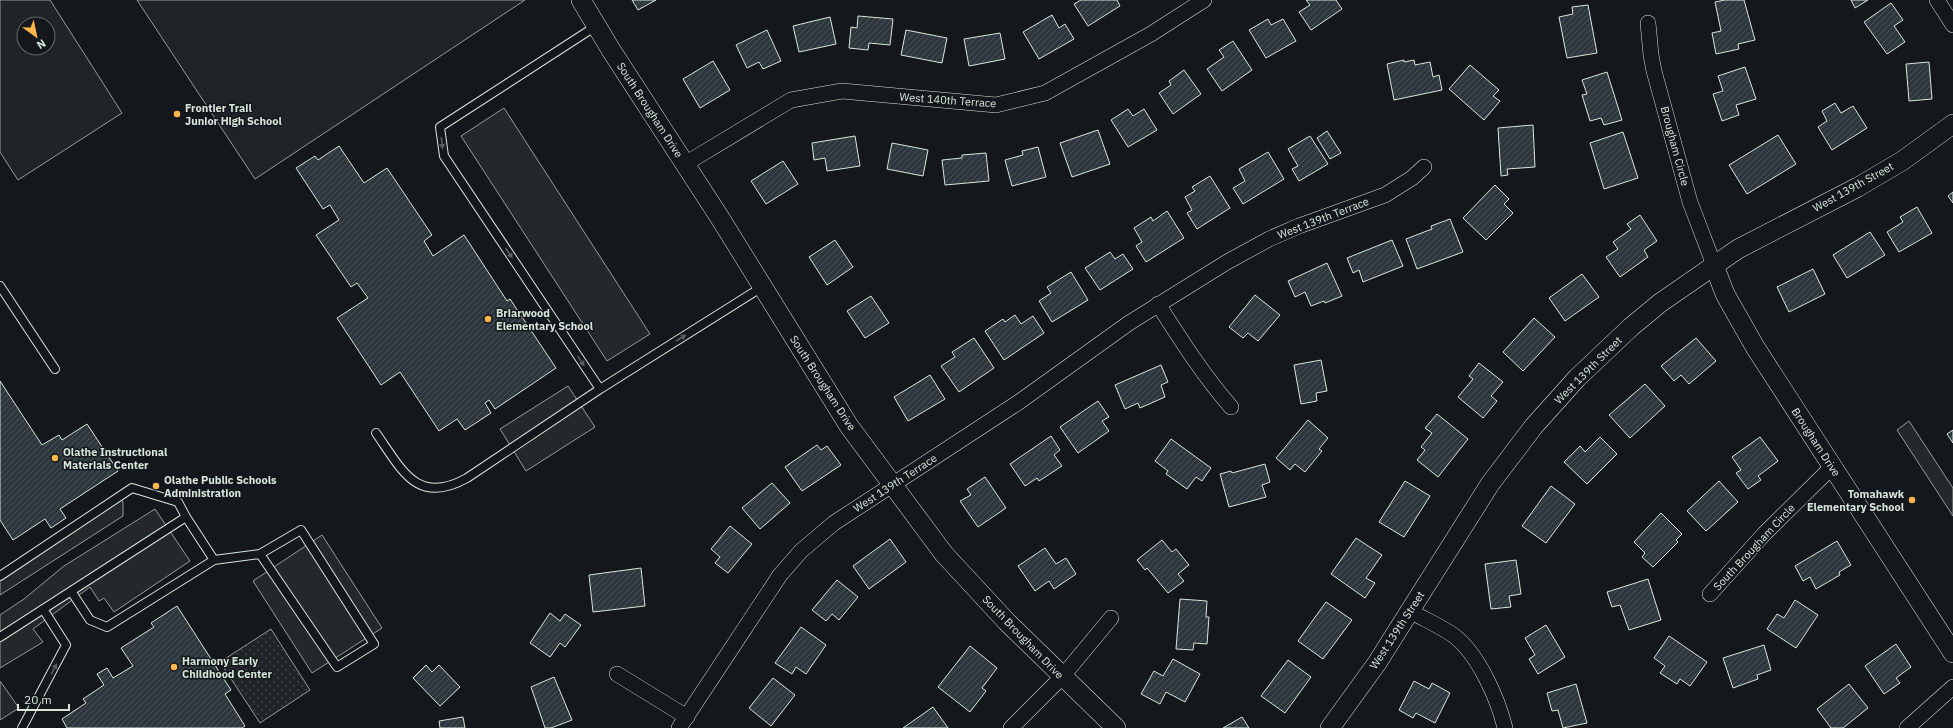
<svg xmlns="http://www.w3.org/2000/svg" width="1953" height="728" viewBox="0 0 1953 728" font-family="'IBM Plex Sans',sans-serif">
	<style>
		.green { fill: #202428; stroke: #939e99; fill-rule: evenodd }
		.park { fill: url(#park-dots); stroke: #939e99 }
		.parking { fill: #24282b; stroke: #939e99 }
		.building { fill: url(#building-hatch); stroke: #d8e6dc }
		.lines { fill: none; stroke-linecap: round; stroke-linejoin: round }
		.service-casing { stroke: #d8e6dc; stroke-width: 10 }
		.minor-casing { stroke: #d8e6dc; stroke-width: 16 }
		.tertiary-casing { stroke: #d8e6dc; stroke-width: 20 }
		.service { stroke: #14181c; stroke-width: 8 }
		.minor { stroke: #14181c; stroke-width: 15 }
		.tertiary { stroke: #14181c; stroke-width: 19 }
		.oneway { fill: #59605f }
		.poi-dot { fill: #ffb74d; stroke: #14181c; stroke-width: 1.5 }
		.labels { text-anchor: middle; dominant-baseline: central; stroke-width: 3; stroke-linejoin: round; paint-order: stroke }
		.street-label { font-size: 11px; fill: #d8e6dc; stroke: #14181c }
		.poi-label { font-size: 11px; font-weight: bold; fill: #d8e6dc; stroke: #14181c; text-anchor: start }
	</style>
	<defs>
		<pattern id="park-dots" width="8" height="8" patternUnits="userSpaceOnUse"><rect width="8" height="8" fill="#202428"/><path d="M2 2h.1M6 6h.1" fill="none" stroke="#404447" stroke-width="1.8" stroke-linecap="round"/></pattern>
		<pattern id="building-hatch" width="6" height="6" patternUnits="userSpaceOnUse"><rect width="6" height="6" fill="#2c363c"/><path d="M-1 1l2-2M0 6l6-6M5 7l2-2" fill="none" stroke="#4a5358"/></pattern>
	</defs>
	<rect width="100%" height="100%" fill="#14181c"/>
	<path class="green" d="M 0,0 L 50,0 L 122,113 L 18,180 L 0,152 ZM 24,24 L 48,24 L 48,48 L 24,48 Z
		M 137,0 L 525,0 L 255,179 Z"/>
	<path class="park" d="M 271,629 L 310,690 L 260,723 L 220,662 Z"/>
	<path class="parking" d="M 504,108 L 650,334 L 607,361 L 461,136 Z
		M 568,386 L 595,427 L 526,471 L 500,429 Z
		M 1909,421 L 1953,488 L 1953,516 L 1897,430 Z
		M 118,496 L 123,502 L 123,516 L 0,595 L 0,573 Z
		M 155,509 L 190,561 L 114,612 L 104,598 L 99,601 L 90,587 L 33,629 L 43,642 L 0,668 L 0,615 L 24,599 L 64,566 Z
		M 322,535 L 382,628 L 312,673 L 253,581 Z
		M 0,681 L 19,708 L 0,720 Z"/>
	<path class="building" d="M 632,0 L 656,0 L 638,10 Z
		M 1081,0 L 1117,0 L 1120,6 L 1088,26 L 1074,4 Z
		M 1306,0 L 1336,0 L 1342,9 L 1311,30 L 1299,12 L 1310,5 Z
		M 1725,0 L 1744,0 L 1755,40 L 1738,44 L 1739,49 L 1716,54 L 1712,33 L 1721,31 L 1715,2 Z
		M 1851,0 L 1868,0 L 1855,8 Z
		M 1891,3 L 1903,20 L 1894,26 L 1905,42 L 1887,54 L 1864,22 Z
		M 1588,5 L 1597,53 L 1567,58 L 1559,17 L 1573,14 L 1572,7 Z
		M 1052,15 L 1059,28 L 1065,24 L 1074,39 L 1039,59 L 1023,32 Z
		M 858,16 L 893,19 L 890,45 L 869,43 L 868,50 L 849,48 L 851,27 L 857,28 Z
		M 830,17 L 836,44 L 799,52 L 793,26 Z
		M 1268,19 L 1271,25 L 1283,19 L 1296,41 L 1266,58 L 1249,30 Z
		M 767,30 L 781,61 L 763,69 L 759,62 L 747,68 L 736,45 Z
		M 906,30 L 947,38 L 942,63 L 901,55 Z
		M 1000,33 L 1005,59 L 969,66 L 964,39 Z
		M 1233,41 L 1252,70 L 1222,91 L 1207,69 L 1224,57 L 1219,50 Z
		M 1404,60 L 1404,62 L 1414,60 L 1415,65 L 1430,62 L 1433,77 L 1439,75 L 1442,90 L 1394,100 L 1387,64 Z
		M 713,61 L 730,90 L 700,108 L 683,79 Z
		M 1929,62 L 1932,99 L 1909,101 L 1906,64 Z
		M 1470,65 L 1499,90 L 1493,96 L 1500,101 L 1484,120 L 1449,89 Z
		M 1745,67 L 1756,99 L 1736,105 L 1739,115 L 1722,121 L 1713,94 L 1723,91 L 1718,76 Z
		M 1184,70 L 1201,94 L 1173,114 L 1159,93 L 1171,85 L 1169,81 Z
		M 1607,72 L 1622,120 L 1604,125 L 1601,118 L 1590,121 L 1582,95 L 1587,94 L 1582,80 Z
		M 1835,103 L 1841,113 L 1853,106 L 1867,128 L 1832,150 L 1818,127 L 1827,121 L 1822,111 Z
		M 1128,109 L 1133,116 L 1144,109 L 1157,130 L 1128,147 L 1111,120 Z
		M 1533,125 L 1535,167 L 1507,169 L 1508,175 L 1501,176 L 1498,128 Z
		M 1098,130 L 1110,164 L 1072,177 L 1060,143 Z
		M 1327,131 L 1341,153 L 1330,159 L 1317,138 Z
		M 1623,132 L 1638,178 L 1604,189 L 1590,143 Z
		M 1778,135 L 1796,164 L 1747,194 L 1729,165 Z
		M 855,136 L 860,166 L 827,171 L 825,158 L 814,160 L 812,143 Z
		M 1310,136 L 1328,164 L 1299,181 L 1292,169 L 1298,166 L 1288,149 Z
		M 892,143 L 928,150 L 923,176 L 887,169 Z
		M 339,146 L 364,183 L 387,168 L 432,235 L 424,241 L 433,256 L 464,235 L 507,301 L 510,299 L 556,368 L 495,409 L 489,400 L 485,403 L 491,413 L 465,430 L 457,419 L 439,431 L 400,372 L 381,385 L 337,318 L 368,298 L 357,283 L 351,287 L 316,235 L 339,220 L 330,205 L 323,209 L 296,168 L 315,156 L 318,160 Z
		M 1038,147 L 1046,177 L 1012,186 L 1005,160 L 1023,155 L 1022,151 Z
		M 1268,152 L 1284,179 L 1243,204 L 1233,188 L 1245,181 L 1239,169 Z
		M 986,153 L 989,181 L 945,185 L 942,160 L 962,158 L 962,155 Z
		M 783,161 L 798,184 L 766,204 L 751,181 Z
		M 1210,176 L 1230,208 L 1197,229 L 1187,213 L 1192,210 L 1185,197 L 1195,191 L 1192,187 Z
		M 1495,185 L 1509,199 L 1504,204 L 1513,213 L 1486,240 L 1463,218 Z
		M 1953,192 L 1953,203 L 1948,196 Z
		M 1917,207 L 1932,233 L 1899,252 L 1887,232 L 1903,222 L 1900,217 Z
		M 1167,211 L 1184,238 L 1146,262 L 1136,246 L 1142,242 L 1134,228 L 1151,217 L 1153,221 Z
		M 1640,215 L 1657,241 L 1644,250 L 1648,257 L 1620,277 L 1606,257 L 1618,249 L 1613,242 L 1631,229 L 1627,224 Z
		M 1450,219 L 1463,252 L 1417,269 L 1406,239 L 1432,229 L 1431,226 Z
		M 1870,232 L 1885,255 L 1847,278 L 1833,255 Z
		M 835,240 L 853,267 L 827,285 L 809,257 Z
		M 1392,240 L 1403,266 L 1363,282 L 1359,270 L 1353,273 L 1347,258 Z
		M 1110,252 L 1115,259 L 1123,254 L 1133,269 L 1100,290 L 1085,268 Z
		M 1327,263 L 1342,296 L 1325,303 L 1324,301 L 1311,306 L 1305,292 L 1295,297 L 1288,281 Z
		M 1813,269 L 1825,294 L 1789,312 L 1777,287 Z
		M 1071,272 L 1088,300 L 1052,322 L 1039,301 L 1051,293 L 1047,287 Z
		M 1582,274 L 1599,297 L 1565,321 L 1549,298 Z
		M 1255,295 L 1280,315 L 1258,341 L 1248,333 L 1243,338 L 1229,327 Z
		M 871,296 L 889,323 L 865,338 L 847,311 Z
		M 1015,315 L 1021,324 L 1033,316 L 1044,333 L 1004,360 L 985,331 L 1003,319 L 1005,322 Z
		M 1534,318 L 1555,337 L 1523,371 L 1503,352 Z
		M 974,338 L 994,368 L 959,392 L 941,366 L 955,357 L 952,352 Z
		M 1696,338 L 1716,361 L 1689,384 L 1681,375 L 1674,381 L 1661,366 Z
		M 1321,360 L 1327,391 L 1316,393 L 1317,401 L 1301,404 L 1294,365 Z
		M 1479,363 L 1503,382 L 1491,396 L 1497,401 L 1483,418 L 1458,397 L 1473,379 L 1469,376 Z
		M 1161,365 L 1168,382 L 1161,385 L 1165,397 L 1140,408 L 1138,403 L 1125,409 L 1115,385 Z
		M 930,375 L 945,399 L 908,421 L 894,397 Z
		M 0,381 L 42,445 L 59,435 L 62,440 L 87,424 L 118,471 L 60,509 L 66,518 L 51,528 L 45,519 L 13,540 L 0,520 Z
		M 1645,384 L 1665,406 L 1630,438 L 1609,415 Z
		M 1098,401 L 1109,417 L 1102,421 L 1109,431 L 1078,453 L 1060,427 Z
		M 1437,414 L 1468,439 L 1438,477 L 1417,460 L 1425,450 L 1421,447 L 1432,433 L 1425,428 Z
		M 1308,420 L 1328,438 L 1319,449 L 1322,451 L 1305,472 L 1295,464 L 1290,470 L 1276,458 Z
		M 1953,430 L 1953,443 L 1947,434 Z
		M 1051,436 L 1060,450 L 1054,455 L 1062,466 L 1039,481 L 1037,478 L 1025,486 L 1010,464 Z
		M 1600,437 L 1617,454 L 1587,484 L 1564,462 L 1580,446 L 1585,452 Z
		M 1760,437 L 1778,461 L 1758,476 L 1761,480 L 1748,489 L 1736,473 L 1741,470 L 1732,457 Z
		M 1171,439 L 1211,468 L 1202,481 L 1196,477 L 1187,489 L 1166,474 L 1168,471 L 1155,461 Z
		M 817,445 L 821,450 L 827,446 L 841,465 L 802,491 L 785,467 Z
		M 1265,464 L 1270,482 L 1262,485 L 1266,497 L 1229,507 L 1220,474 L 1231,471 L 1232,473 Z
		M 985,477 L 1006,508 L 978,527 L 960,501 L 971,495 L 967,489 Z
		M 1405,481 L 1430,496 L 1404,537 L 1379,522 Z
		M 1719,481 L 1738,502 L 1706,531 L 1687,511 Z
		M 772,483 L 790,503 L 760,529 L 742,508 Z
		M 1551,486 L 1575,504 L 1546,543 L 1522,526 Z
		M 1661,513 L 1682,534 L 1676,540 L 1678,542 L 1653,567 L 1642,557 L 1645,553 L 1634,542 Z
		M 730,526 L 752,544 L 728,573 L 715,563 L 720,557 L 711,549 Z
		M 1356,538 L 1382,555 L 1366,578 L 1375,583 L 1365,598 L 1331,574 Z
		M 890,539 L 906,562 L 869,589 L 853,566 Z
		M 1162,540 L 1172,552 L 1176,549 L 1189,565 L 1178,574 L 1184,581 L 1168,593 L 1147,568 L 1145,570 L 1137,560 Z
		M 1837,541 L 1851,565 L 1839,572 L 1840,575 L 1816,589 L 1810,577 L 1803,581 L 1795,566 Z
		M 1045,548 L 1056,564 L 1066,558 L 1076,574 L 1054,589 L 1049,581 L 1035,591 L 1018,566 Z
		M 1516,560 L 1521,594 L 1509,596 L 1511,607 L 1491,609 L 1485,564 Z
		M 641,568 L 645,606 L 593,612 L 589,575 Z
		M 1648,579 L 1661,620 L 1629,630 L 1620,605 L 1612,607 L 1607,592 Z
		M 837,580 L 858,597 L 839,620 L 832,614 L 826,621 L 812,610 Z
		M 1180,599 L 1207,601 L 1206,617 L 1209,617 L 1207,644 L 1194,643 L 1193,650 L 1176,649 Z
		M 1795,600 L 1818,615 L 1796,648 L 1767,629 L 1777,614 L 1784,618 Z
		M 1326,602 L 1352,620 L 1323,659 L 1298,641 Z
		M 177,606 L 231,690 L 225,694 L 245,726 L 242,728 L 67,728 L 62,719 L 86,703 L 83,699 L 104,685 L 97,674 L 107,668 L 113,678 L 133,666 L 121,648 L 154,627 L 151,623 Z
		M 550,613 L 560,621 L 565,614 L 581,625 L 565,647 L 560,643 L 550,657 L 530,643 Z
		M 1546,625 L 1565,657 L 1538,674 L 1529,659 L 1535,655 L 1525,638 Z
		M 801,627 L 826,645 L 806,674 L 796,667 L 792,674 L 775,663 Z
		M 1669,636 L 1707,662 L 1690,686 L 1680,679 L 1677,684 L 1660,673 L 1665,666 L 1654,658 Z
		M 1896,644 L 1911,667 L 1896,678 L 1900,683 L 1884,694 L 1865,666 Z
		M 1764,645 L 1771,670 L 1757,675 L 1758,679 L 1733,688 L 1723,658 Z
		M 970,646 L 997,668 L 982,688 L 986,691 L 970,712 L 938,687 Z
		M 1173,659 L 1200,674 L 1185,702 L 1166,692 L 1160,704 L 1141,694 L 1154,671 L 1163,676 Z
		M 1288,660 L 1311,677 L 1285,713 L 1261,696 Z
		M 426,665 L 432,672 L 439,665 L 460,687 L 440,706 L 413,678 Z
		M 554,677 L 572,720 L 551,728 L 545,728 L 531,687 Z
		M 773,678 L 795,695 L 771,726 L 749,708 Z
		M 1414,681 L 1429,689 L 1432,683 L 1450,693 L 1435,723 L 1416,713 L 1413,718 L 1399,710 Z
		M 1576,684 L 1587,723 L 1563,728 L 1558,710 L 1552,711 L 1547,693 Z
		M 1849,684 L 1868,708 L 1843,728 L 1831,728 L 1817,709 Z
		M 933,707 L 948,728 L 903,728 Z
		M 463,717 L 465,728 L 440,728 L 439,721 Z
		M 1242,717 L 1249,728 L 1223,728 Z"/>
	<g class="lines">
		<g class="service-casing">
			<path id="service" d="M 596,26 L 440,127 L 444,156 L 600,389 L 762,287
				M 0,286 L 55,369
				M 376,433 C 402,470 417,506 467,478 L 600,389
				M 0,576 L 132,488 L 178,502 L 186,517
				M 71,591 L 90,620 L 107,627 L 214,560
				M 0,637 L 186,517 L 214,560 L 260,554 L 301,530 L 374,644 L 337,667 L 260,554
				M 22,728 L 66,645 L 43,609"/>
		</g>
		<g class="minor-casing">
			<path id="minor" d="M 1937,0 L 1953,25
				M 1648,23 L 1651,55 L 1654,71 L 1690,202 L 1714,265
				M 685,164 L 791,100 L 842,91 L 996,105 L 1045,93 L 1151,34 L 1204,0
				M 1158,304 C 1181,340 1203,375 1231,407
				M 1710,594 L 1764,534 L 1832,467
				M 1410,611 C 1424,619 1440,626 1453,635 C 1478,653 1498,699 1505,728
				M 617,674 L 687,717
				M 679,728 L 780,575 L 801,551 L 834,523 L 1019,402 L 1129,323 L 1227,262 L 1269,239 L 1299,226 L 1385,195 L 1412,178 L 1424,167
				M 1011,728 L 1062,677 L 1111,618
				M 1907,728 L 1953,687"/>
		</g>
		<g class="tertiary-casing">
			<path id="tertiary" d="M 581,0 L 611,50 L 720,218 L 849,426 L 944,554 L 1007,622 L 1116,728
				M 1714,265 L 1725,294 L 1755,347 L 1953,653
				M 1330,728 L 1377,663 L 1490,484 L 1534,426 L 1577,378 L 1631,327 L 1660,303 L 1738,249 L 1858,187 L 1902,161 L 1953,124"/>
		</g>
		<use href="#service" class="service"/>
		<use href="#minor" class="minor"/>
		<use href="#tertiary" class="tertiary"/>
	</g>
	<defs><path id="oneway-solid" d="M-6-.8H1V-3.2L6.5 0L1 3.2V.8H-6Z"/></defs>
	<g class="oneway">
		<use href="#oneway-solid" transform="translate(442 143) rotate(83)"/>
		<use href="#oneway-solid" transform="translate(509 253) rotate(56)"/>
		<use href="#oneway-solid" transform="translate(681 338) rotate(-32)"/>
		<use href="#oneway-solid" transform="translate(581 361) rotate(56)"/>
		<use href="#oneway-solid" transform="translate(54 669) rotate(-62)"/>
	</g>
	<g class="poi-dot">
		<circle cx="177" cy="114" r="4"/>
		<circle cx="488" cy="319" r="4"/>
		<circle cx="55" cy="458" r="4"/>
		<circle cx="156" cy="486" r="4"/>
		<circle cx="1912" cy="500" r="4"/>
		<circle cx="174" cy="667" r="4"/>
	</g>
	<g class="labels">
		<g class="street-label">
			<text transform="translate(948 100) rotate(4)">West 140th Terrace</text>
			<text transform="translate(650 110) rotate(57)">South Brougham Drive</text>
			<text transform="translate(1675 146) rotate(75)">Brougham Circle</text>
			<text transform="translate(1853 187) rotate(-29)">West 139th Street</text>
			<text transform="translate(1323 218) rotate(-21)">West 139th Terrace</text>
			<text transform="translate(1588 370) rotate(-45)">West 139th Street</text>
			<text transform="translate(823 383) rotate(57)">South Brougham Drive</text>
			<text transform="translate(1816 442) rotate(57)">Brougham Drive</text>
			<text transform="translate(895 483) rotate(-33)">West 139th Terrace</text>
			<text transform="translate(1754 547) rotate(-47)">South Brougham Circle</text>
			<text transform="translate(1397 630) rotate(-57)">West 139th Street</text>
			<text transform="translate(1023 637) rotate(46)">South Brougham Drive</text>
		</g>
		<g class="poi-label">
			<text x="185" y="108">Frontier Trail<tspan x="185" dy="13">Junior High School</tspan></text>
			<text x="496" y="313">Briarwood<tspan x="496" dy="13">Elementary School</tspan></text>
			<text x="63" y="452">Olathe Instructional<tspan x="63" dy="13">Materials Center</tspan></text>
			<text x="164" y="480">Olathe Public Schools<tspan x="164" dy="13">Administration</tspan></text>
			<text x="1904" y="494" text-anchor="end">Tomahawk<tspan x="1904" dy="13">Elementary School</tspan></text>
			<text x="182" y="661">Harmony Early<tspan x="182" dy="13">Childhood Center</tspan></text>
		</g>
	</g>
	<g transform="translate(36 36) rotate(147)"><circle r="19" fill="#14181c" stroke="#626a69"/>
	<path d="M0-3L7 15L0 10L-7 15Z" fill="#ffb74d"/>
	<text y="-6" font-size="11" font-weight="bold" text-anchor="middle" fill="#d8e6dc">N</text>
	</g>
	<path d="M18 704v6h51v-6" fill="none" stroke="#d8e6dc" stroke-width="2"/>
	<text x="24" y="704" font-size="12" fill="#d8e6dc" stroke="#14181c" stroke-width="3" paint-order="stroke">20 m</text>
</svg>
